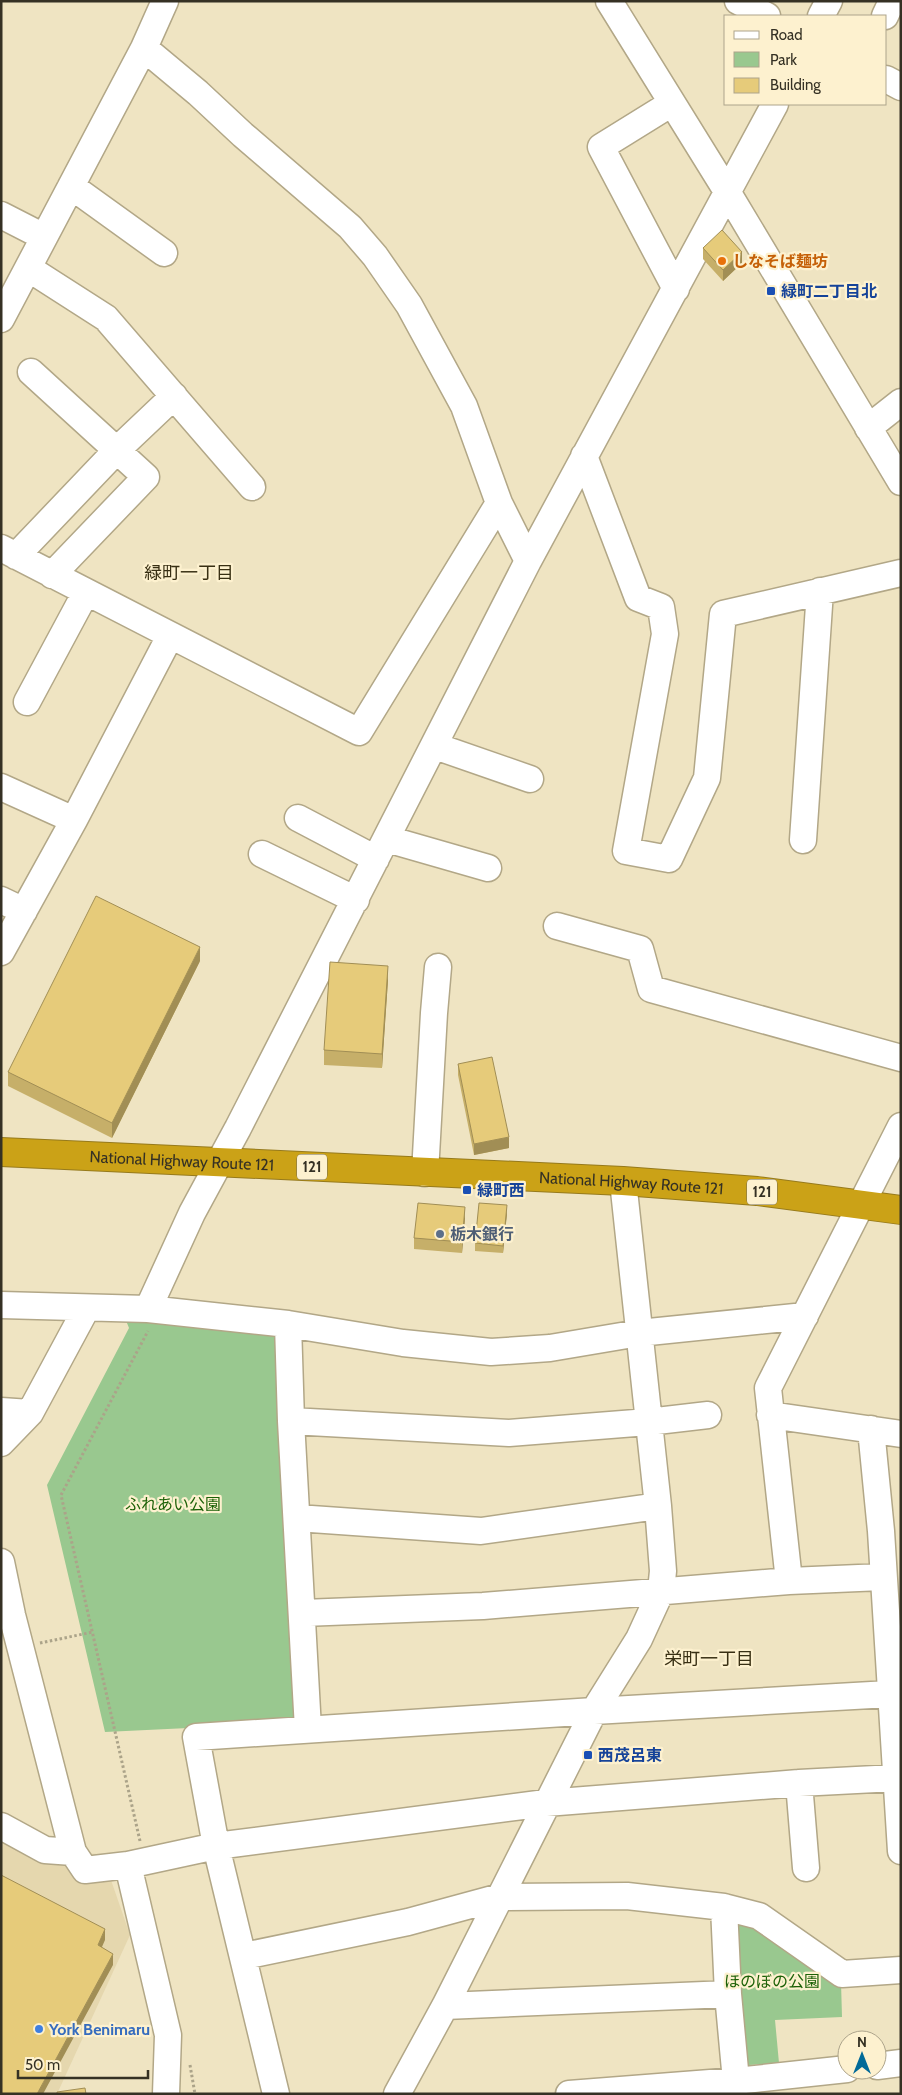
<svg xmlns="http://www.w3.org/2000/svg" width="902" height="2095" viewBox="0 0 902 2095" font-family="Cabin,'Noto Sans JP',sans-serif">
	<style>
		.built { fill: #e5d7ae }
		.green { fill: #99c88f }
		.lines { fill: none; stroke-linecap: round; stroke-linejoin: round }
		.minor-casing { stroke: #b2a787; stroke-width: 29 }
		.highway-casing { stroke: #967a1c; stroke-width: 30 }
		.path { stroke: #aba389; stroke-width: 3; stroke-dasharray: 2.5 2.5; stroke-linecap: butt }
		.minor { stroke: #fff; stroke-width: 26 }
		.highway { stroke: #cba217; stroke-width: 28 }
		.wall { fill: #c6af69 }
		.shaded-wall { fill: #a18e55 }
		.building { fill: #e6cb7a; stroke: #a18e55 }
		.food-dot { fill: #e8710a; stroke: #fdf1cf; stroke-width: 2 }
		.transit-dot { fill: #1a4fb4; stroke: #fdf1cf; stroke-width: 2 }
		.service-dot { fill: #5c6f8a; stroke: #fdf1cf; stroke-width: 2 }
		.shop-dot { fill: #3f7fe0; stroke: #fdf1cf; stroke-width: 2 }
		.labels { text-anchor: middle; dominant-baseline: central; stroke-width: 4.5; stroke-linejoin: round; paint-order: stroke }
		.shield { fill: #fdf1cf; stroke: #716b57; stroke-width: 1 }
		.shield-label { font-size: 15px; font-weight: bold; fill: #353124 }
		.food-label { font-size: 16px; font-weight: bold; fill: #c56008; stroke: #fdf1cf; text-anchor: start }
		.transit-label { font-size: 16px; font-weight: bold; fill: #164399; stroke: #fdf1cf; text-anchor: start }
		.street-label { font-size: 16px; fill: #353124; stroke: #fdf1cf }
		.service-label { font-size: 16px; font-weight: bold; fill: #4e5e75; stroke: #fdf1cf; text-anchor: start }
		.park-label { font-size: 16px; fill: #1c6107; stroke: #fdf1cf }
		.shop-label { font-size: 16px; font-weight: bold; fill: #366cbe; stroke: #fdf1cf; text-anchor: start }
		.neighbourhood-label { font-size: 18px; fill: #382f13; stroke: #fdf1cf }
	</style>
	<rect width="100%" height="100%" fill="#efe4c2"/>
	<path class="built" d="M 1,1832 L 44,1852 L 102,1854 L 130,1935 L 57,2094 L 1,2094 Z"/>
	<path class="green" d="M 125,1318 L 271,1332 L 283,1344 L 302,1714 L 293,1723 L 105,1732 L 47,1485 L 129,1328 Z
		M 742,1915 L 841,1982 L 842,2017 L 775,2020 L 779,2063 L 749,2065 L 741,2059 L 731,1921 Z"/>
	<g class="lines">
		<g class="minor-casing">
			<path id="minor" d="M 609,1 L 728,193 L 901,482
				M 738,1 L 767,16
				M 821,16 L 829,1
				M 885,16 L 892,1
				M 144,48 L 198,93 L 243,135 L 350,227 L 375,256 L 409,305 L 464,406 L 499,503 L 528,561
				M 886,79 L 901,87
				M 672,103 L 601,147 L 676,289
				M 71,186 L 164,253
				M 1,215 L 44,237
				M 28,268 L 106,318 L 252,487
				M 1,319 L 144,48 L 165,1
				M 31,372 L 146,477 L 52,575
				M 868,428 L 901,402
				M 584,456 L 638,598 L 661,607 L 665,634 L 626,851 L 669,859 L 707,778 L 723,614 L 901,573
				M 1,548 L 359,732 L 499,503
				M 16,556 L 117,450 L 174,396
				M 27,702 L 86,592
				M 435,746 L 530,779
				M 1,787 L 74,820
				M 298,818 L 376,859
				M 387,839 L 488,868
				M 803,840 L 820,591
				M 262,854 L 356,900
				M 1,900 L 24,911
				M 557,926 L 640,949 L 651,989 L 901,1058
				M 1,952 L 74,820 L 170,636
				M 425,1173 L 434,1013 L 438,967
				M 1,1305 L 148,1309 L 288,1324 L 403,1343 L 491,1352 L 550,1348 L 639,1333 L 805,1316
				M 148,1309 L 192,1213 L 238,1128 L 528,561 L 775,104
				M 288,1324 L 291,1421 L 308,1729
				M 1,1411 L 30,1413
				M 770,1415 L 901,1434
				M 291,1421 L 509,1433 L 648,1422 L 708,1415
				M 871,1429 L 881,1531 L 901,1851
				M 1,1443 L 30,1413 L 86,1309
				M 297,1518 L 481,1531 L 658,1506
				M 1,1562 L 12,1615 L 73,1852 L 85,1870 L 128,1865 L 216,1846 L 546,1803 L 799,1783 L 895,1778
				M 789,1581 L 768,1388 L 901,1126
				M 303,1613 L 483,1606 L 789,1581 L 882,1577
				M 799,1783 L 806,1868
				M 1,1826 L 45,1850 L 73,1852
				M 128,1865 L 168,2035 L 166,2094
				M 724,1907 L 728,1994 L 736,2081
				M 244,1956 L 408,1922 L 500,1897 L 627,1896 L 724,1907 L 759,1916 L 842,1974 L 901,1970
				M 445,2006 L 728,1994
				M 877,2066 L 901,2063
				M 276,2094 L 216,1846 L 196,1737 L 594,1711 L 889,1694
				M 397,2094 L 445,2006 L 594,1711 L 639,1639 L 661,1591 L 663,1571 L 658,1506 L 623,1181
				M 569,2094 L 736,2081 L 847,2069"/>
		</g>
		<g class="highway-casing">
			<g id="highway">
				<path id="s1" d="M 1,1152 L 623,1181 L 757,1191 L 901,1210"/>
			</g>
		</g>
		<path class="path" d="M 40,1643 L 93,1632
			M 140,1841 L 61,1495 L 148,1331
			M 190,2065 L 195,2094"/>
		<use href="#minor" class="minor"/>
		<use href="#highway" class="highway"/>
	</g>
	<path class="wall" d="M 703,248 L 742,263 L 723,281 L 703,259 Z
		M 200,961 L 112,1138 L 8,1086 L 8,1072 Z
		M 388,980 L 382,1068 L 324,1065 L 324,1050 Z
		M 458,1064 L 509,1148 L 474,1155 L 458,1075 Z
		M 507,1213 L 503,1253 L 475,1251 L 475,1243 Z
		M 465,1218 L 462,1253 L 414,1249 L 414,1238 Z"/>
	<path class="shaded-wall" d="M 742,252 L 742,263 L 723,281 L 723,270 Z
		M 200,947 L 200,961 L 112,1138 L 112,1123 Z
		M 388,966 L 388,980 L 382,1068 L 382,1054 Z
		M 509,1137 L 509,1148 L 474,1155 L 474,1144 Z
		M 507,1205 L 507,1213 L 503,1253 L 503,1246 Z
		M 465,1207 L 465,1218 L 462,1253 L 462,1242 Z
		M 105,1929 L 105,1940 L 98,1956 L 98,1945 Z
		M 113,1954 L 113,1965 L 43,2094 L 37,2094 Z"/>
	<path class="building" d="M 722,230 L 742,252 L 723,270 L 703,248 Z
		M 96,896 L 200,947 L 112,1123 L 8,1072 Z
		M 330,962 L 388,966 L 382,1054 L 324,1050 Z
		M 492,1057 L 509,1137 L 474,1144 L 458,1064 Z
		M 418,1203 L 465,1207 L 462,1242 L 414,1238 Z
		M 479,1203 L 507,1205 L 503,1246 L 475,1243 Z
		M 1,1875 L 105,1929 L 98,1945 L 113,1954 L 37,2094 L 4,2094 L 1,2093 Z
		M 85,2088 L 86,2094 L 57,2094 L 57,2092 Z"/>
	<circle class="food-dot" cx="722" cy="261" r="5"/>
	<g class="transit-dot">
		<rect x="766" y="286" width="10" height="10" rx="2.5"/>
		<rect x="462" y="1185" width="10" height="10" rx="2.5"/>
		<rect x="583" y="1750" width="10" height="10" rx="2.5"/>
	</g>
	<circle class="service-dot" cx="440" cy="1234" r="5"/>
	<circle class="shop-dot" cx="39" cy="2029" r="5"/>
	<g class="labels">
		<g class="shield">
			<rect x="297" y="1154.5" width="30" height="25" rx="4"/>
			<rect x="747" y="1179.5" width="30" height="25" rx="4"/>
		</g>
		<g class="shield-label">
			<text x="312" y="1167">121</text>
			<text x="762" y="1192">121</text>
		</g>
		<g class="food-label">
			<text x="732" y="261">しなそば麺坊</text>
		</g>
		<g class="transit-label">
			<text x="781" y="291">緑町二丁目北</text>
			<text x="477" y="1190">緑町西</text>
			<text x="598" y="1755">西茂呂東</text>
		</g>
		<g class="street-label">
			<text stroke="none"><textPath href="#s1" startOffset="181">National Highway Route 121</textPath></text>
			<text stroke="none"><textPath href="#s1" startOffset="631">National Highway Route 121</textPath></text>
		</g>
		<g class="service-label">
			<text x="450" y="1234">栃木銀行</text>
		</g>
		<g class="park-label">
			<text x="173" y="1504">ふれあい公園</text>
			<text x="772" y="1981">ほのぼの公園</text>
		</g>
		<g class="shop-label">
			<text x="49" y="2029">York Benimaru</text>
		</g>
		<g class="neighbourhood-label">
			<text x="189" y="573">緑町一丁目</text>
			<text x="709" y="1659">栄町一丁目</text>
		</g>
	</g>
	<rect width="902" height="2095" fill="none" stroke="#353124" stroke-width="5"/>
	<rect x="724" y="15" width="162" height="90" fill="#fdf1cf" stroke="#ada48b"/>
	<rect x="734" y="31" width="25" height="8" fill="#ffffff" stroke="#ada48b"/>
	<text x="770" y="40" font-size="15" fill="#353124">Road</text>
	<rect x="734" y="52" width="25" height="15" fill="#99c88f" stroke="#ada48b"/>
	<text x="770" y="65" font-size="15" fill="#353124">Park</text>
	<rect x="734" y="78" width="25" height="15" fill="#e6cb7a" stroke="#ada48b"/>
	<text x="770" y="90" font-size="15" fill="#353124">Building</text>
	<g transform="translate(862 2055)"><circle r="24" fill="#fdf1cf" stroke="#ada48b"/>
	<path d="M0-4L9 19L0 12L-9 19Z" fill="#026a98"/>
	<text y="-8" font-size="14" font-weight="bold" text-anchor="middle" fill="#353124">N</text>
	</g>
	<path d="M18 2070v8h130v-8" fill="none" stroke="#353124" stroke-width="2.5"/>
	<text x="25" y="2070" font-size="15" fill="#353124" stroke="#fdf1cf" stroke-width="4" paint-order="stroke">50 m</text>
</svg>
